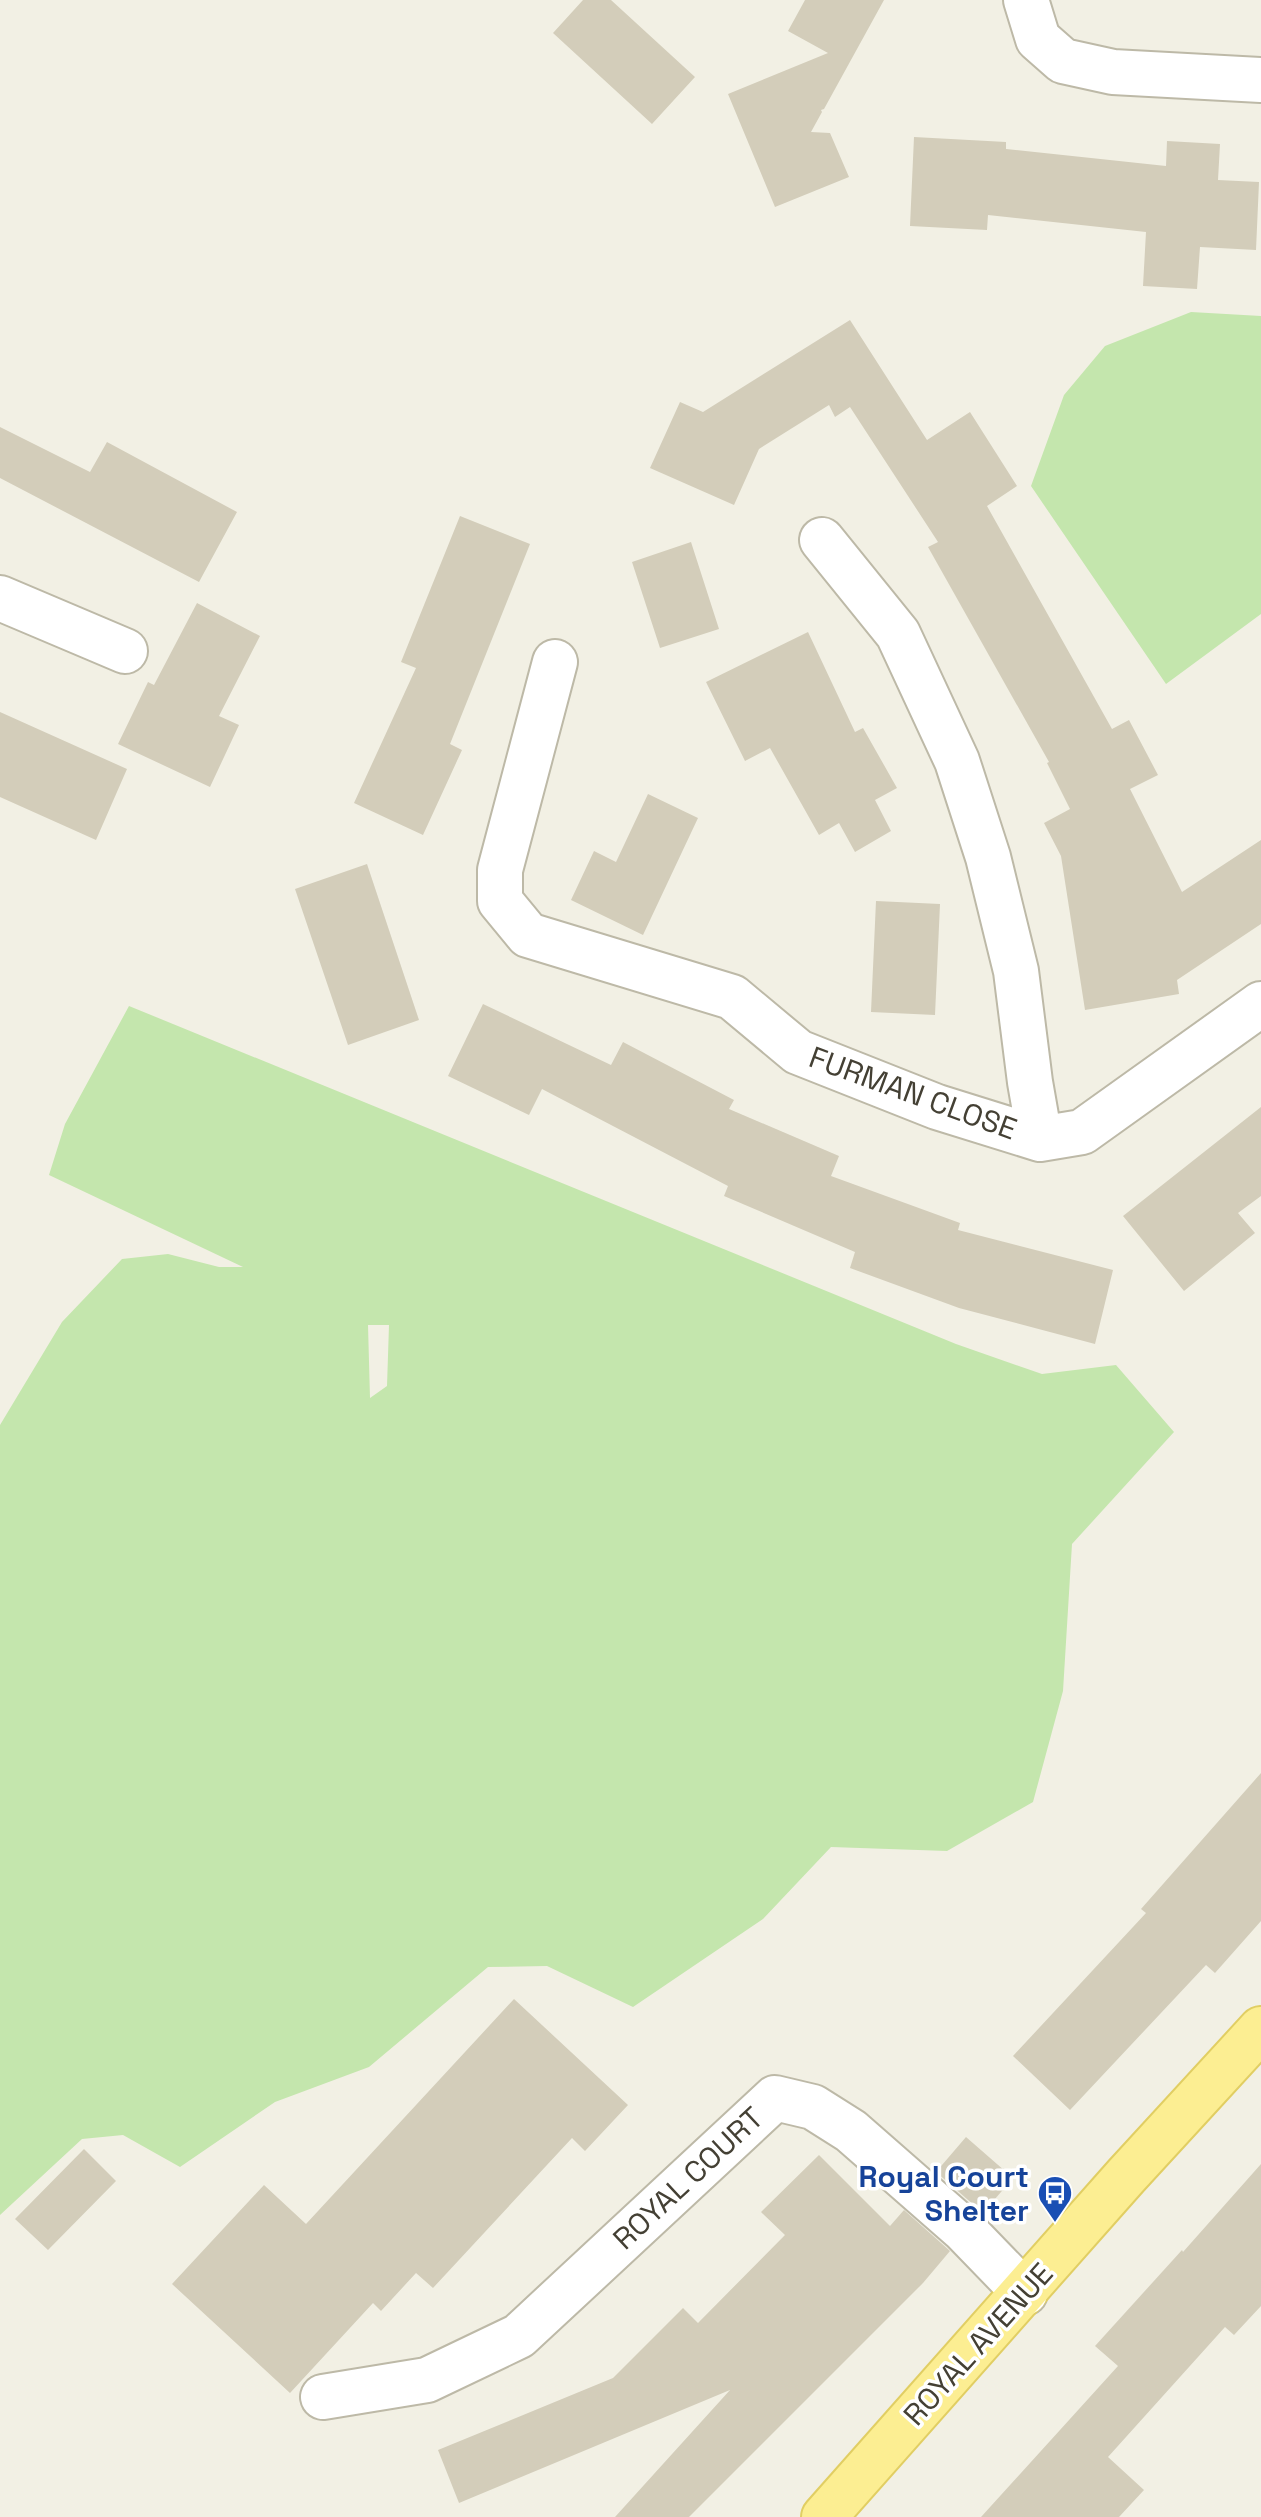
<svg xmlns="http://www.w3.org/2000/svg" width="1261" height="2517" viewBox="0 0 1261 2517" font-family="'Space Grotesk',sans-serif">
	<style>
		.green { fill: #c4e6ad; fill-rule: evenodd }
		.building { fill: #d3cdba }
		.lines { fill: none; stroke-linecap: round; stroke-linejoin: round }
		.minor-casing { stroke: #bdb9a7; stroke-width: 48 }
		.primary-casing { stroke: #e1ce63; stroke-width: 48 }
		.minor { stroke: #fff; stroke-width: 44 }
		.primary { stroke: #fcee92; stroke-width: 44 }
		.labels { text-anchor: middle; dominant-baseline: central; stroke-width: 7; stroke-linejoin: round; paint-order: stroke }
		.street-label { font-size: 30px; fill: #444034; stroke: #fff }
		.transit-label { font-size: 30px; font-weight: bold; fill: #164399; stroke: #fff; text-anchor: end }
	</style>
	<rect width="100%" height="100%" fill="#f2f0e4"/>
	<path class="green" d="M 1191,312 L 1261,316 L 1261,614 L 1166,684 L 1031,486 L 1064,395 L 1105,346 Z
		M 129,1006 L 956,1344 L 1042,1374 L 1116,1365 L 1174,1432 L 1072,1544 L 1063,1691 L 1033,1802 L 947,1851 L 831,1847 L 763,1919 L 633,2007 L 547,1966 L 488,1967 L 369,2067 L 275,2102 L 180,2167 L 123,2135 L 82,2139 L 0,2215 L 0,1425 L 62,1322 L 122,1259 L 168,1254 L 219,1267 L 243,1267 L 49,1175 L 65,1124 ZM 368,1325 L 389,1325 L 387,1386 L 370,1398 Z"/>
	<path class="building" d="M 583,0 L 611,0 L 695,77 L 652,124 L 553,33 Z
		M 805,0 L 884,0 L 824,109 L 821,110 L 822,112 L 811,132 L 830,133 L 849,177 L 775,207 L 728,94 L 828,53 L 788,31 Z
		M 914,137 L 1006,142 L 1006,149 L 1166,166 L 1167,141 L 1220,144 L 1218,180 L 1259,182 L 1256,250 L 1200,247 L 1197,289 L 1143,286 L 1146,232 L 988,215 L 987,230 L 910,226 Z
		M 850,320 L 927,440 L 970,412 L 1017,486 L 987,506 L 1112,729 L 1129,720 L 1158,775 L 1130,789 L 1182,892 L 1261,840 L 1261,924 L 1177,980 L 1179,994 L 1085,1010 L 1061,856 L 1044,823 L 1070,809 L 1047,763 L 1049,762 L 928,547 L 938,542 L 850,407 L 835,417 L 829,405 L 759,449 L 734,505 L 650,468 L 680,402 L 703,412 Z
		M 0,427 L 90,472 L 107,442 L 237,512 L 199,582 L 0,478 Z
		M 460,516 L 530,544 L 450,744 L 462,750 L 423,835 L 354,803 L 416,668 L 401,662 Z
		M 691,542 L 719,629 L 660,648 L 632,562 Z
		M 197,603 L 260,636 L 219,716 L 239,725 L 210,787 L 118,744 L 148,682 L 154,685 Z
		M 808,632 L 855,732 L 863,728 L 897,788 L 875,800 L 891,831 L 855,852 L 839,823 L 819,835 L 770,748 L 745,761 L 706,682 Z
		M 0,712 L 127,769 L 96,840 L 0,797 Z
		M 648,794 L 698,818 L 643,935 L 571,900 L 594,851 L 616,862 Z
		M 367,864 L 419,1020 L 348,1045 L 295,889 Z
		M 876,901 L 940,904 L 935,1015 L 871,1012 Z
		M 483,1004 L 611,1065 L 623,1042 L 734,1100 L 729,1109 L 839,1156 L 831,1176 L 960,1223 L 958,1230 L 1113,1270 L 1095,1344 L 959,1308 L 850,1268 L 855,1252 L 724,1196 L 728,1186 L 542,1089 L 529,1115 L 448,1076 Z
		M 1261,1107 L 1261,1196 L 1238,1213 L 1255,1233 L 1184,1291 L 1123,1216 Z
		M 1261,1773 L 1261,1921 L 1215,1973 L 1206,1965 L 1070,2110 L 1013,2056 L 1146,1913 L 1141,1909 Z
		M 514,1999 L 628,2105 L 585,2151 L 572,2138 L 433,2288 L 416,2273 L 381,2311 L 373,2303 L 290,2393 L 172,2284 L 264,2185 L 306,2224 Z
		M 966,2137 L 1013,2178 L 983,2213 L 936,2172 Z
		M 84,2149 L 116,2181 L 48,2250 L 15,2219 Z
		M 819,2155 L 890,2226 L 904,2210 L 950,2251 L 923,2283 L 689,2517 L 615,2517 L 730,2390 L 459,2503 L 438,2450 L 613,2378 L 683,2308 L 698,2323 L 785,2235 L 761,2212 Z
		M 1261,2164 L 1261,2306 L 1234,2335 L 1225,2327 L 1108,2457 L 1144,2490 L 1119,2517 L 981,2517 L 1118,2366 L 1095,2346 L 1182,2250 L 1183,2252 Z"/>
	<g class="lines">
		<g class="minor-casing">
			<path id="minor" d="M 1026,0 L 1038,39 L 1063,61 L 1113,72 L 1261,80
				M 822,540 L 898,634 L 957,761 L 988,857 L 1016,971 L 1030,1082 L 1040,1139
				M 0,598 L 125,651
				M 555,662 L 500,870 L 500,901 L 528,935 L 732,997 L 798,1052 L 937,1107 L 1040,1139 L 1082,1132 L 1261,1004
				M 323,2397 L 427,2380 L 519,2336 L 775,2098 L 813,2107 L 851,2131 L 964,2230 L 1025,2293"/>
		</g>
		<g class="primary-casing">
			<path id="primary" d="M 824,2517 L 1126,2176 L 1261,2029"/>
		</g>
		<use href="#minor" class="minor"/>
		<use href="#primary" class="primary"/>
	</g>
	<defs>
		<g id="bus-pin" transform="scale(1.8)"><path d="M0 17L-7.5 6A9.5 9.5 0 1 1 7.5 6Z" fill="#1a4fb4" stroke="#fff"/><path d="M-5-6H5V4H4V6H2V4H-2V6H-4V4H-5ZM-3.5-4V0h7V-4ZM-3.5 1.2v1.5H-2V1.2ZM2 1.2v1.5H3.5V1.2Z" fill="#fff"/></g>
	</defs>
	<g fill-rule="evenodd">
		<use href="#bus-pin" x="1055" y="2193"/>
	</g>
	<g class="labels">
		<g class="street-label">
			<text transform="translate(913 1093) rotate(20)">FURMAN CLOSE</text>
			<text transform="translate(688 2178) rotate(-43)">ROYAL COURT</text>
			<text transform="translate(978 2344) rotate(-48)">ROYAL AVENUE</text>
		</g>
		<g class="transit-label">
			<text x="1029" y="2176">Royal Court<tspan x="1029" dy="34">Shelter</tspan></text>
		</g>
	</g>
</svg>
